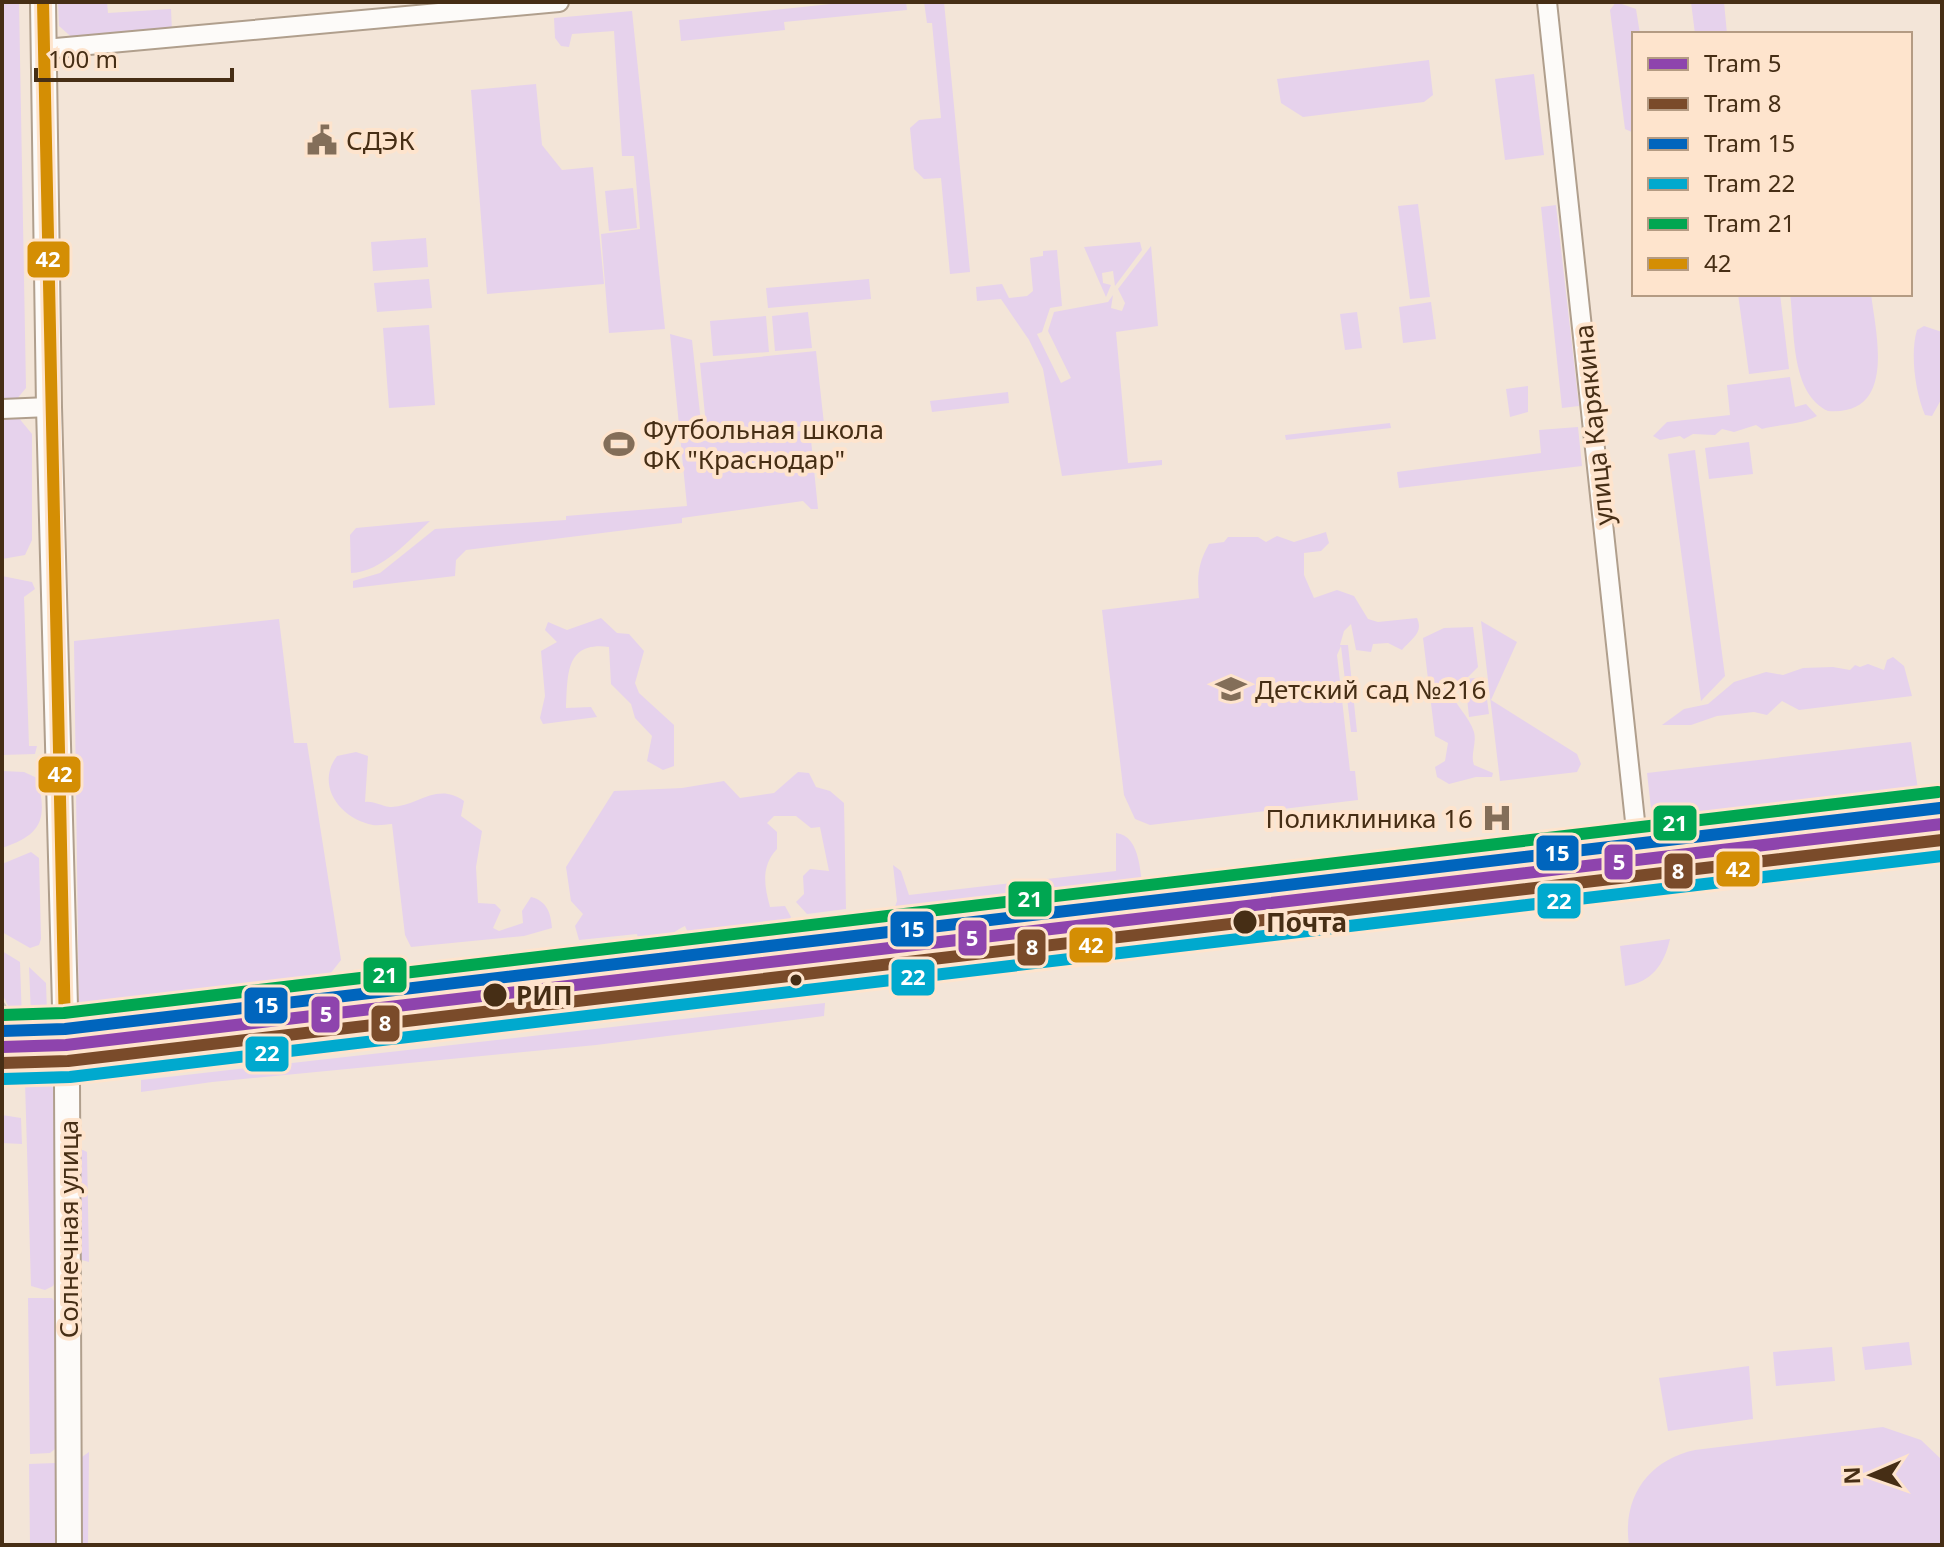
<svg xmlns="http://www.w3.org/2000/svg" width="1944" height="1547" viewBox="0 0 1944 1547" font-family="'Noto Sans',sans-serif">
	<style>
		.green { fill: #e6d2ec }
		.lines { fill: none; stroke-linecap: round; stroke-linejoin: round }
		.minor-casing { stroke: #b09f8d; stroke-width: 22 }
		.major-casing { stroke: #b09f8d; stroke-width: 28 }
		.minor { stroke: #fdfbf9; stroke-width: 18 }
		.major { stroke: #fdfbf9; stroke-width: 24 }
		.tram { stroke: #c8c3be; stroke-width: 2 }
		.bus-1-casing { stroke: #fee4cd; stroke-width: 18 }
		.bus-1 { stroke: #d48e04; stroke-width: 12 }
		.tram-1-casing { stroke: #fee4cd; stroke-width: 18 }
		.tram-2-casing { stroke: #fee4cd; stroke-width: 18 }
		.tram-3-casing { stroke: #fee4cd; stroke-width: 18 }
		.tram-4-casing { stroke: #fee4cd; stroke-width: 18 }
		.tram-5-casing { stroke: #fee4cd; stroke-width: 18 }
		.tram-1 { stroke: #8e44ad; stroke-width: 12 }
		.tram-2 { stroke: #7a4b2a; stroke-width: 12 }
		.tram-3 { stroke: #0065bd; stroke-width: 12 }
		.tram-4 { stroke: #00a9ce; stroke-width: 12 }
		.tram-5 { stroke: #00a651; stroke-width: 12 }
		.stop-dot { fill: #462e15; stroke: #fee4cd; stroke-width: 3 }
		.labels { text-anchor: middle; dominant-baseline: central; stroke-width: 8; stroke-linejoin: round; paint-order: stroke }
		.poi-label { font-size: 26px; fill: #462e15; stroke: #fee4cd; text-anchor: start }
		.street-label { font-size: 26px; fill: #462e15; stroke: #fee4cd }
		.stop-label { font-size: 26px; font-weight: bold; fill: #462e15; stroke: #fee4cd; text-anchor: start }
		.line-badge { stroke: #fee4cd; stroke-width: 3 }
		.badge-label { font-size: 22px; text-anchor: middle; font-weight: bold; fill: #fff }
	</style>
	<rect width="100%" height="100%" fill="#f3e5d8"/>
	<path class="green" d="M 2,2 L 19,2 L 26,388 L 16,400 L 2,402 Z
		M 58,2 L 107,2 L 108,13 L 171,9 L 172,32 L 76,41 L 59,26 Z
		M 850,2 L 906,2 L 907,10 L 784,22 L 785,30 L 681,41 L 679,20 Z
		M 924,2 L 944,2 L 970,272 L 950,274 L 941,178 L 924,179 L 914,169 L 910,128 L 919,120 L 941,118 L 932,23 L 927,23 Z
		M 1616,2 L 1636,9 L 1640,34 L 1634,34 L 1634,133 L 1625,129 L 1610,10 Z
		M 1691,2 L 1724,2 L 1727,34 L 1695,34 Z
		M 632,11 L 665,329 L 609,333 L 601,234 L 640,229 L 634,156 L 622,156 L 614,31 L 572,34 L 569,47 L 561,46 L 555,38 L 554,18 Z
		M 1429,60 L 1433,95 L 1424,102 L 1303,117 L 1281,103 L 1277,79 Z
		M 1534,74 L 1544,155 L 1505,160 L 1495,79 Z
		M 536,84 L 542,145 L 562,170 L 593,167 L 604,284 L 487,294 L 471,90 Z
		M 633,188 L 637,228 L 609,231 L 605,191 Z
		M 1418,204 L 1430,297 L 1410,299 L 1398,206 Z
		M 1556,205 L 1579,406 L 1562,408 L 1541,207 Z
		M 426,238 L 428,267 L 373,271 L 371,242 Z
		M 1140,242 L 1142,250 L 1115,286 L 1113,271 L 1102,273 L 1103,283 L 1111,285 L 1106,297 L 1084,247 Z
		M 1151,246 L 1158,326 L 1116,332 L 1128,463 L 1162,460 L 1162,465 L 1062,476 L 1043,369 L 1029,340 L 1001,299 L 977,301 L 976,287 L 1002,284 L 1009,298 L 1027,296 L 1033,291 L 1030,258 L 1043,256 L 1043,251 L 1057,250 L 1062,306 L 1050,308 L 1042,332 L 1037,334 L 1061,383 L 1071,378 L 1048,331 L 1054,312 L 1108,302 L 1113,295 L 1111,308 L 1122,311 L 1125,303 L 1118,289 Z
		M 429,279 L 432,308 L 377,312 L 374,283 Z
		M 869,279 L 871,299 L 768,308 L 766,288 Z
		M 1738,294 L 1780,294 L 1789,369 L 1749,374 Z
		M 1790,294 L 1871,294 C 1876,335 1897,416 1828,411 C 1790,393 1795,330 1790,294 Z
		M 1431,302 L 1436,339 L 1403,343 L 1399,307 Z
		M 808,312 L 812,348 L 775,351 L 772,316 Z
		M 1357,312 L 1362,348 L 1345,350 L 1340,314 Z
		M 766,316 L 769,352 L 713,356 L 710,321 Z
		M 429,325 L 435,405 L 389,408 L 383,328 Z
		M 1924,326 L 1942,332 L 1942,398 L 1932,416 L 1925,415 C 1915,392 1910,353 1917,330 Z
		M 670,334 L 692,340 L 703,441 L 810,430 L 818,509 L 811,509 L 803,501 L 682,518 L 682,523 L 466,550 L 456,560 L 455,576 L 353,588 L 353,581 L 380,573 L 435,529 L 566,520 L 566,516 L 687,506 Z
		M 816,351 L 824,424 L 707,436 L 700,363 Z
		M 1790,377 L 1795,407 L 1806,404 L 1817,416 C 1800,425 1781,424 1762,429 L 1756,425 L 1734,432 L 1722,429 L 1715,435 L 1693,434 L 1684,439 L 1680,436 L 1660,440 L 1653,436 L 1667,422 L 1730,415 L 1727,385 Z
		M 1528,386 L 1528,412 L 1510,417 L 1506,389 Z
		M 1008,392 L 1009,403 L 932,412 L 930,401 Z
		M 2,417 L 18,417 L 32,434 L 32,540 L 25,555 L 2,559 Z
		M 1390,423 L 1391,428 L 1286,440 L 1285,435 Z
		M 1578,427 L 1582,466 L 1399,488 L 1397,472 L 1541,453 L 1539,430 Z
		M 1749,442 L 1753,474 L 1709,479 L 1705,448 Z
		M 1695,450 L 1725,676 L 1701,701 L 1668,454 Z
		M 430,521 C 409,540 382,572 351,573 L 350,535 L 356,528 Z
		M 1326,532 L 1329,543 L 1321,551 L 1304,553 L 1304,575 L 1314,598 L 1337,590 L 1354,596 L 1368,619 L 1378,622 L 1417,618 C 1424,633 1411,639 1402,650 L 1388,643 L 1373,644 L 1371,652 L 1356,650 L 1351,624 L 1344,631 L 1340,645 L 1348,645 L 1357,732 L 1351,732 L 1341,646 L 1337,655 L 1350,771 L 1355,771 L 1358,800 L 1150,825 L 1135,819 L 1124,795 L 1102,610 L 1199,598 C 1197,575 1198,564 1209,544 L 1224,542 L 1228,537 L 1258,537 L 1266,542 L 1277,536 L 1294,542 Z
		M 2,576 L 32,582 L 35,589 L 24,597 L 29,746 L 37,746 L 35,754 L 2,755 Z
		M 601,618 L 617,633 L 629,634 L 644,651 L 635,683 L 639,693 L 674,725 L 674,766 L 663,770 L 647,761 L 652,736 L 635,718 L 631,704 L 611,684 L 609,647 C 564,641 568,677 566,708 L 591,707 L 597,717 L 543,724 L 540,718 L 545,696 L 541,651 L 557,642 L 545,630 L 548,622 L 567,630 Z
		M 279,619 L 294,743 L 307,743 L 341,960 L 327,978 L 79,1014 L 74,641 Z
		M 1481,621 L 1517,642 L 1491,700 L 1577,754 L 1581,764 L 1577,772 L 1500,781 Z
		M 1473,627 L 1478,667 L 1452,693 C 1456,707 1469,716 1474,732 C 1477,744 1470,754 1474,765 L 1493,773 L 1492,777 L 1476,777 L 1449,784 L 1437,777 L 1435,767 L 1445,761 L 1448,743 L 1435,736 L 1423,638 L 1444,628 Z
		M 1893,657 L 1904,666 L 1912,696 L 1799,710 L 1782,701 L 1767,715 L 1754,712 L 1717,716 L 1691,725 L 1662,725 L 1684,709 L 1708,704 L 1734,682 L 1766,672 L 1783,675 L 1803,668 L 1833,667 L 1850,670 L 1855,665 L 1860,667 L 1868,664 L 1884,670 L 1887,660 Z
		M 1484,677 L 1489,714 L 1469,717 L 1465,679 Z
		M 1911,742 L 1921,810 L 1655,843 L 1647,773 Z
		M 356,752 L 368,756 L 365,802 C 375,801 380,806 390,807 C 416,808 436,781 464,801 L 461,816 L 482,831 L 476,867 L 478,903 L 495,904 L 501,910 L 493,928 L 499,931 L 523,923 L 522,911 L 531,897 C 547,901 551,913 552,928 L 524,936 L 411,947 L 405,935 L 392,824 C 387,824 379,826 373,825 C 340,819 315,785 337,756 Z
		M 2,771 L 24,772 L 37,778 C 48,819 42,835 2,848 Z
		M 798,772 L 809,773 L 816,787 L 830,791 L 844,803 L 846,909 L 807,914 L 796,902 L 804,894 L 803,876 L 810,869 L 829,871 L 820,827 L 811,828 L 796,816 L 774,816 L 767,823 L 777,832 L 777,849 C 761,866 764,885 770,907 L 785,906 L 791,917 L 781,930 L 746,934 L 727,948 L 697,954 L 685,926 C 665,935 667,946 640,947 L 637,934 L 579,940 L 575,926 L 583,914 L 571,901 L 566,867 L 614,791 L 682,788 L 724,781 L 740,798 L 774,793 Z
		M 1628,828 L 1630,846 L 1395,873 L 1393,856 Z
		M 1116,833 C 1142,836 1140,877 1144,899 L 886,928 L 887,918 L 891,918 L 897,901 L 893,865 L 901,871 L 909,895 L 1116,871 Z
		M 31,852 L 39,858 L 41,939 L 39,945 L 30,948 L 2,932 L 2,864 Z
		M 1373,864 L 1364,876 L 1294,885 L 1297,872 Z
		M 1259,873 L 1270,876 L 1276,887 L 1167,897 L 1168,884 Z
		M 1465,911 L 1466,918 L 1378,927 L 1373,921 Z
		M 1670,939 C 1664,965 1652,982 1625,986 L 1620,946 Z
		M 2,951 L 20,962 L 22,1021 L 16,1021 L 2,994 Z
		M 29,967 L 46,983 L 47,1013 L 31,1015 Z
		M 825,1003 L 824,1016 L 596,1045 L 212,1082 L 141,1092 L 141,1080 Z
		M 25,1082 L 46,1083 L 56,1089 L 57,1277 L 53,1286 L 45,1290 L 31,1286 Z
		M 2,1115 L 21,1118 L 22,1144 L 2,1143 Z
		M 83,1150 L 87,1152 L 89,1262 L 78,1259 L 79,1151 Z
		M 28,1298 L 52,1298 L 57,1305 L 60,1445 L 50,1453 L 30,1454 Z
		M 1909,1342 L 1912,1365 L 1865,1370 L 1862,1347 Z
		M 1832,1347 L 1835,1381 L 1776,1386 L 1773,1352 Z
		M 1749,1366 L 1753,1419 L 1668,1431 L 1659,1378 Z
		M 1883,1427 L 1921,1440 L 1942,1460 L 1942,1545 L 1629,1545 C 1622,1498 1648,1460 1695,1450 Z
		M 89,1452 L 88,1545 L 79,1545 L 79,1459 Z
		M 55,1463 L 61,1468 L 62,1545 L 30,1545 L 29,1464 Z"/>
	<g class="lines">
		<g class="minor-casing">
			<path id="minor" d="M 1547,2 L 1638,849
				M 45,49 L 559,2
				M 2,409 L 49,407
				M 2,1033 L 75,1031 L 1942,813
				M 2,1065 L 67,1065 L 1942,845"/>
		</g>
		<g class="major-casing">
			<path id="major" d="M 43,2 L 49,407 L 67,1082 L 69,1545"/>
		</g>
		<use href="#minor" class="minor"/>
		<use href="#major" class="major"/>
		<path class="tram" d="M 2,1001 L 24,1033 L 48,1046"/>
		<g class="bus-1-casing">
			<path id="bus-1" d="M 43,2 L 65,1032
				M 2,1065 L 67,1065 L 1942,845"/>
		</g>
		<use href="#bus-1" class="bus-1"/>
		<g class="tram-1-casing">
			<path id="tram-1" d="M 2,1047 L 66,1045 L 1942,824"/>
		</g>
		<g class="tram-2-casing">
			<path id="tram-2" d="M 2,1063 L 68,1061 L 1942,840"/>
		</g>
		<g class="tram-3-casing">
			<path id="tram-3" d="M 2,1031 L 65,1029 L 1940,808"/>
		</g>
		<g class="tram-4-casing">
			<path id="tram-4" d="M 3,1079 L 70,1077 L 1942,856"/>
		</g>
		<g class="tram-5-casing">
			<path id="tram-5" d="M 2,1015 L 64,1013 L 1938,792"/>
		</g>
		<use href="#tram-1" class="tram-1"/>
		<use href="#tram-2" class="tram-2"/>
		<use href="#tram-3" class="tram-3"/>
		<use href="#tram-4" class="tram-4"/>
		<use href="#tram-5" class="tram-5"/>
	</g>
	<defs>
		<g id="civic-bare" transform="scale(2.4)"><path d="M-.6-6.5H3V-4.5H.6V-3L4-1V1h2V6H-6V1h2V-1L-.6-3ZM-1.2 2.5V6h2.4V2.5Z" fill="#836e59" stroke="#fee4cd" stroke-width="2.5" paint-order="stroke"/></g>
		<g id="stadium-bare" transform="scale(2.4)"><path d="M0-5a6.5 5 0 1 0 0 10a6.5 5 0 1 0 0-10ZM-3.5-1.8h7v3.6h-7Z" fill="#836e59" stroke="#fee4cd" stroke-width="2.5" paint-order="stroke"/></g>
		<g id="school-bare" transform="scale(2.4)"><path d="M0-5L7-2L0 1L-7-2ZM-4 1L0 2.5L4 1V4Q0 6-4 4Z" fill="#836e59" stroke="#fee4cd" stroke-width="2.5" paint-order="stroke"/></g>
		<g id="hospital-bare" transform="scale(2.4)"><path d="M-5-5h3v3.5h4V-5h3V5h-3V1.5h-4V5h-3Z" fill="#836e59" stroke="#fee4cd" stroke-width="2.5" paint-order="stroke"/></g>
	</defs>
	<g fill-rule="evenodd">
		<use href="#civic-bare" x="322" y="140"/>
		<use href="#stadium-bare" x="619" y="444"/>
		<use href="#school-bare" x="1231" y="689"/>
		<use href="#hospital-bare" x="1497" y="818"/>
	</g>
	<g class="stop-dot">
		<circle cx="1245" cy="922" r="13"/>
		<circle cx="796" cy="980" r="7"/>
		<circle cx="495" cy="995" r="13"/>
	</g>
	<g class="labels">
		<g class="poi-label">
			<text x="346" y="140">СДЭК</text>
			<text x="643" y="429">Футбольная школа<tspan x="643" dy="30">ФК "Краснодар"</tspan></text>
			<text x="1255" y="689">Детский сад №216</text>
			<text x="1473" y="818" text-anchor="end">Поликлиника 16</text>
		</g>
		<g class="street-label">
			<text transform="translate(1593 425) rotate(-96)">улица Карякина</text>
			<text transform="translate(68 1229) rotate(-90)">Солнечная улица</text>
		</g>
		<g class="stop-label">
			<text x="1266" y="922">Почта</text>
			<text x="516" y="995">РИП</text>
		</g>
	</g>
	<g class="line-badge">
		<rect x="26" y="240" width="45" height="39" rx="8" fill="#d48e04"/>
		<rect x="37" y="755" width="45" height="39" rx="8" fill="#d48e04"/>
		<rect x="1652" y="804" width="46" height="38" rx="8" fill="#00a651"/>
		<rect x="1535" y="834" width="45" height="38" rx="8" fill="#0065bd"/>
		<rect x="1603" y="843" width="31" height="38" rx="8" fill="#8e44ad"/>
		<rect x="1715" y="850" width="46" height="38" rx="8" fill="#d48e04"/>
		<rect x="1663" y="852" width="31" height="38" rx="8" fill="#7a4b2a"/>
		<rect x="1007" y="880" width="46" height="38" rx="8" fill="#00a651"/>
		<rect x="1536" y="882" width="46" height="38" rx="8" fill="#00a9ce"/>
		<rect x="889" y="910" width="46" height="38" rx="8" fill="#0065bd"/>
		<rect x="957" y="919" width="31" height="38" rx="8" fill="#8e44ad"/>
		<rect x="1068" y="926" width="46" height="38" rx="8" fill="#d48e04"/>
		<rect x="1016" y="928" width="31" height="39" rx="8" fill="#7a4b2a"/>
		<rect x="362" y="956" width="46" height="38" rx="8" fill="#00a651"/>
		<rect x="890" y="958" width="46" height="39" rx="8" fill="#00a9ce"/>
		<rect x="243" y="986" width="46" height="39" rx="8" fill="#0065bd"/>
		<rect x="310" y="995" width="31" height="39" rx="8" fill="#8e44ad"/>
		<rect x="370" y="1004" width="31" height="39" rx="8" fill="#7a4b2a"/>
		<rect x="244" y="1035" width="46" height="38" rx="8" fill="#00a9ce"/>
	</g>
	<g class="badge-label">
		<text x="48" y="267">42</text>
		<text x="60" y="782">42</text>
		<text x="1675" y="831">21</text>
		<text x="1557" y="861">15</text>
		<text x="1619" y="870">5</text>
		<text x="1738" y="877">42</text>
		<text x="1678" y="879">8</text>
		<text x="1030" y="907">21</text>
		<text x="1559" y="909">22</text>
		<text x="912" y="937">15</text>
		<text x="972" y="946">5</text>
		<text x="1091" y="953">42</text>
		<text x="1032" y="955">8</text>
		<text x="385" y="983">21</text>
		<text x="913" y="985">22</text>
		<text x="266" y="1013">15</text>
		<text x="326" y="1022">5</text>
		<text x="385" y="1031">8</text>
		<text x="267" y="1061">22</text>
	</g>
	<rect width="1944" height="1547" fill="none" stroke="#462e15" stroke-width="8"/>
	<rect x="1632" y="32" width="280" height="264" fill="#fee4cd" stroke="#b49b83" stroke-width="2"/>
	<rect x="1648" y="58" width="40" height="12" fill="#8e44ad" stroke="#b49b83" stroke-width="2"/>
	<text x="1704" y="72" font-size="24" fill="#462e15">Tram 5</text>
	<rect x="1648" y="98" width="40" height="12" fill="#7a4b2a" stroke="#b49b83" stroke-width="2"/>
	<text x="1704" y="112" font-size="24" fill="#462e15">Tram 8</text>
	<rect x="1648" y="138" width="40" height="12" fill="#0065bd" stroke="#b49b83" stroke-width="2"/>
	<text x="1704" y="152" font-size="24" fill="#462e15">Tram 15</text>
	<rect x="1648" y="178" width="40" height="12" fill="#00a9ce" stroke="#b49b83" stroke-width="2"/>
	<text x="1704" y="192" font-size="24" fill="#462e15">Tram 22</text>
	<rect x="1648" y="218" width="40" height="12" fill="#00a651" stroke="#b49b83" stroke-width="2"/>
	<text x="1704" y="232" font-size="24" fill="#462e15">Tram 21</text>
	<rect x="1648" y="258" width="40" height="12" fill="#d48e04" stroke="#b49b83" stroke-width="2"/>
	<text x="1704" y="272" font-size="24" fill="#462e15">42</text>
	<g transform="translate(1872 1475) rotate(268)" stroke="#fee4cd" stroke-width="6" paint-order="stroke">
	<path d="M0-6L14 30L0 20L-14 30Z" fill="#462e15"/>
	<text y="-12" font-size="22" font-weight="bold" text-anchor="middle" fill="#462e15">N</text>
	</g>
	<path d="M36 68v12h196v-12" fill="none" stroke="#462e15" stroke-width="4"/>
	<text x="48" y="68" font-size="24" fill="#462e15" stroke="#fee4cd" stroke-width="6" paint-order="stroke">100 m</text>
</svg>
